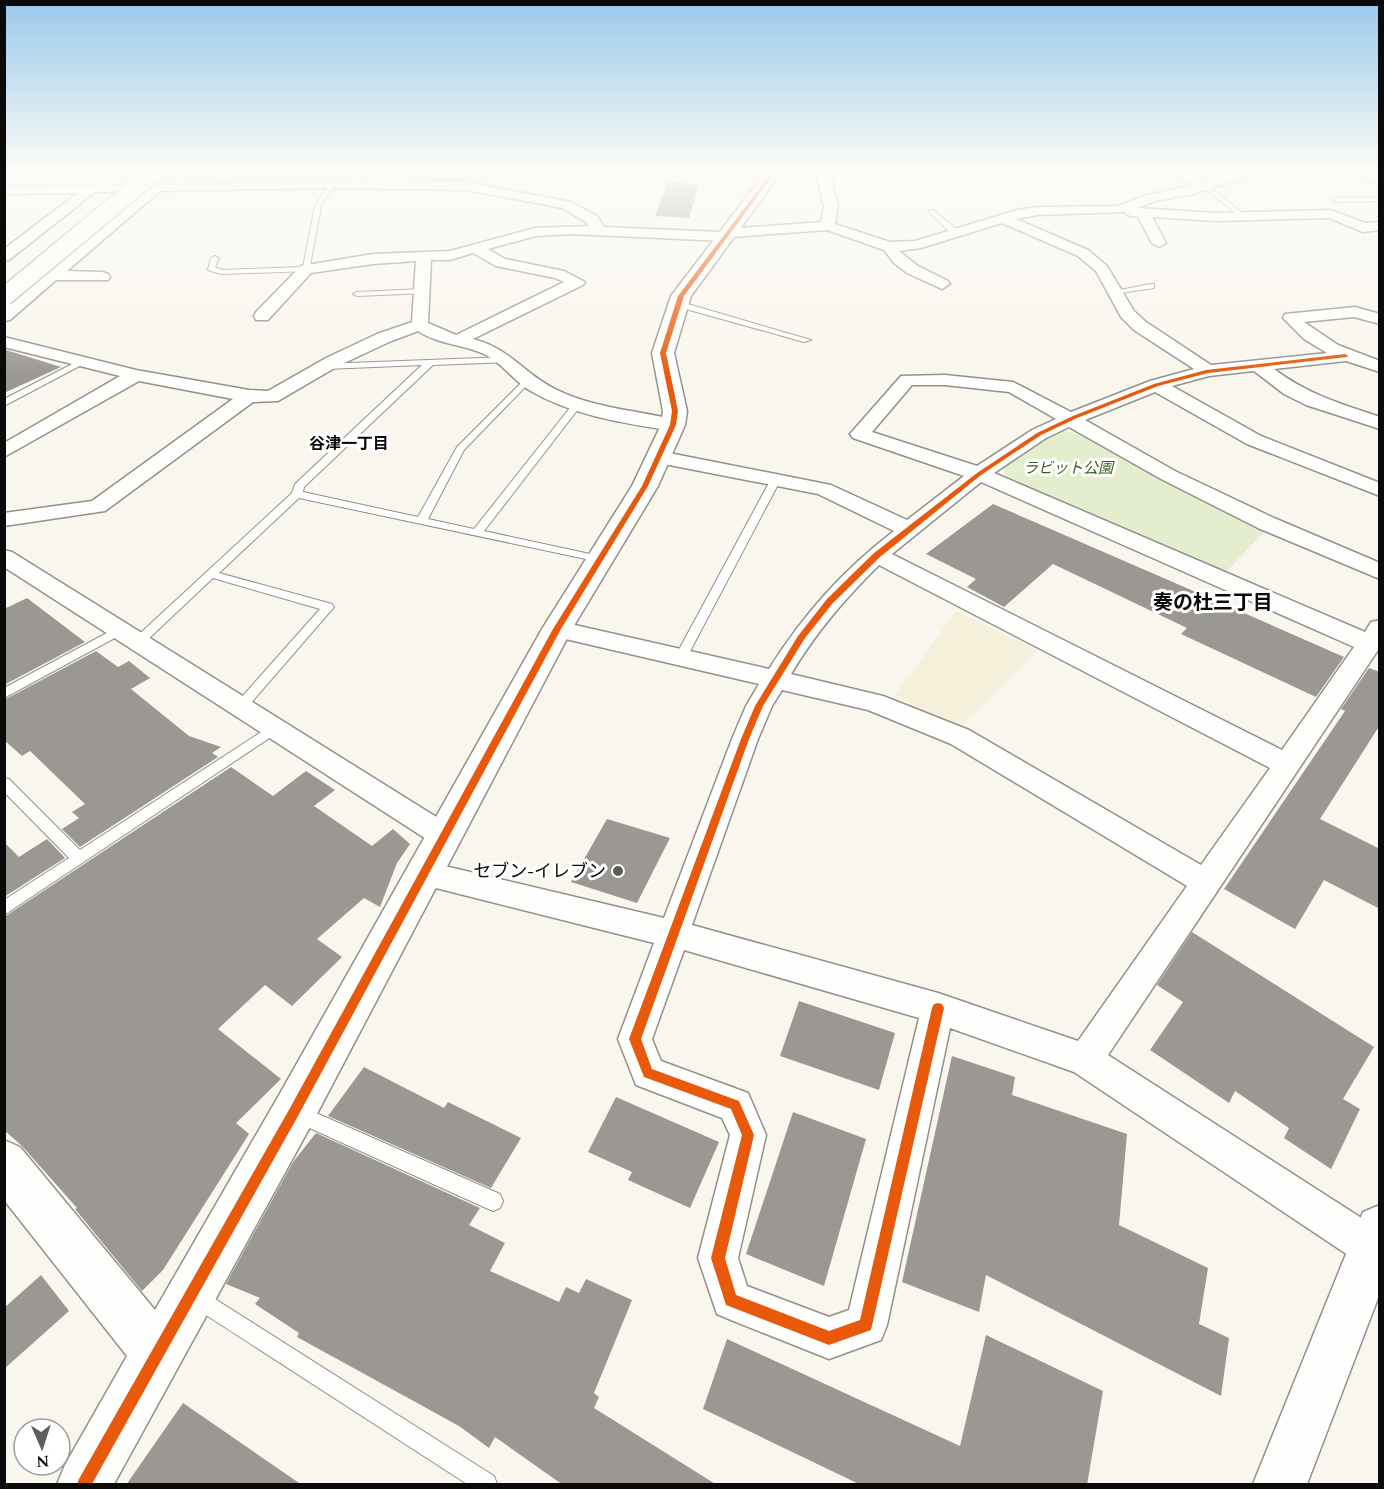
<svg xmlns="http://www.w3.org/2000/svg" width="1384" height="1489" viewBox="0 0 1384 1489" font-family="Spectral,'Noto Sans JP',serif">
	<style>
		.farmland { fill: #f5f0da }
		.green { fill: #e4edce }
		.building { fill: #9b9894 }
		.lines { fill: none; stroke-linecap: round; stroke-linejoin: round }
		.service-casing { stroke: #92908c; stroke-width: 2 }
		.minor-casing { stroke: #92908c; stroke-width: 3 }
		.tertiary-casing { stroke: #92908c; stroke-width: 3 }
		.service { fill: #fefefc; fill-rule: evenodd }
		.minor { fill: #fefefc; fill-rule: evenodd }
		.tertiary { fill: #fefefc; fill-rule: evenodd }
		.rail-casing { stroke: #d5c4c5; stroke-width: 4 }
		.rail { stroke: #fff; stroke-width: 2; stroke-dasharray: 8; stroke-linecap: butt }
		.tertiary-bridge-casing { stroke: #92908c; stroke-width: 20; stroke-linecap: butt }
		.tertiary-bridge { stroke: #fefefc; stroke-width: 18 }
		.cycleway-casing { stroke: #fff; stroke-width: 4 }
		.cycleway { fill: #e8590c; fill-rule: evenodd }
		.poi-dot { fill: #5e5d59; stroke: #fff; stroke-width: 2 }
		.labels { text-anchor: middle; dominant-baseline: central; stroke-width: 6; stroke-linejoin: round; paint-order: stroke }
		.far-park-label { font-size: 15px; font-style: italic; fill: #325e1e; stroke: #fff }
		.far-neighbourhood-label { font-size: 16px; font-weight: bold; fill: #0a0a0a; stroke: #fff }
		.poi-label { font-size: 18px; fill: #0a0a0a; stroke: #fff; text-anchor: end }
		.neighbourhood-label { font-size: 20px; font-weight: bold; fill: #0a0a0a; stroke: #fff }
	</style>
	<rect width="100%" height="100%" fill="#f9f6ed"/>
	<path class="farmland" d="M 956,611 L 1038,651 L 961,726 L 894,697 Z"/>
	<path class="green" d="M 1055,430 L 1076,433 L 1265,531 L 1225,573 L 1006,479 L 1003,466 Z"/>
	<path class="building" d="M 668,182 L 699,184 L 689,218 L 655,216 Z
		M 4,349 L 6,350 L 61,367 L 4,393 Z
		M 993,504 L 1228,606 L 1344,657 L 1316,697 L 1181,634 L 1187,628 L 1053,564 L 1004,607 L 967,587 L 976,579 L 926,554 Z
		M 27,598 L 85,642 L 4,685 L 4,609 Z
		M 96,651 L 118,667 L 129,661 L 150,678 L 131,689 L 189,736 L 221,747 L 212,753 L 218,757 L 80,847 L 62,829 L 79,818 L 72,812 L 85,804 L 30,751 L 22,756 L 4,740 L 4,700 Z
		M 1369,668 L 1380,672 L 1380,725 L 1320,819 L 1380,849 L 1380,909 L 1324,880 L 1295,929 L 1224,889 L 1345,711 L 1341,709 Z
		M 231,767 L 273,796 L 306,771 L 335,790 L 314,806 L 372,846 L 393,829 L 410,844 L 397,863 L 380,907 L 364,898 L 317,939 L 342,957 L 292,1006 L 265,985 L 218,1029 L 281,1079 L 236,1123 L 249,1134 L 163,1270 L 142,1291 L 75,1209 L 77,1208 L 22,1146 L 4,1130 L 4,917 Z
		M 607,819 L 670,838 L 637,903 L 571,882 Z
		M 47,839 L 65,858 L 4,897 L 4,842 L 19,857 Z
		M 1192,932 L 1374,1047 L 1343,1099 L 1360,1109 L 1331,1169 L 1284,1138 L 1289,1128 L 1235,1091 L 1229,1103 L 1150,1050 L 1183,1002 L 1157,985 Z
		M 799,1001 L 895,1033 L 879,1090 L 780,1056 Z
		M 952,1056 L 1015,1077 L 1012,1095 L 1127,1134 L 1119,1225 L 1208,1268 L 1199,1324 L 1229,1338 L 1221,1396 L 986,1275 L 979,1312 L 902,1282 Z
		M 364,1067 L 444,1108 L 448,1102 L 521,1138 L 491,1188 L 328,1116 Z
		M 616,1097 L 719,1142 L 690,1208 L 628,1180 L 632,1172 L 588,1152 Z
		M 793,1112 L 866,1139 L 824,1286 L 746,1254 Z
		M 316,1133 L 480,1208 L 469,1225 L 505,1243 L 490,1271 L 559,1302 L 566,1287 L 579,1293 L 586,1279 L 632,1300 L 594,1393 L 599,1397 L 594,1408 L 717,1485 L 563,1485 L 495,1437 L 489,1448 L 459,1426 L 297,1337 L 299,1333 L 255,1304 L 260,1298 L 226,1284 L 293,1162 Z
		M 41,1275 L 69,1311 L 4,1369 L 4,1308 Z
		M 986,1335 L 1103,1391 L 1087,1485 L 861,1485 L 703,1409 L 727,1339 L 960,1446 Z
		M 183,1403 L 302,1485 L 126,1485 Z"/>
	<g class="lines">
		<g class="service-casing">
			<path id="service" d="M 330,183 L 335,184 L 321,206 L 309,271 L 221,274 L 208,270 L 211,258 L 215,256 L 219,258 L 215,267 L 222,270 L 303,267 L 315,206 Z
				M 1203,185 L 1207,185 L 1246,216 L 1246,218 L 1242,218 L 1203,187 Z
				M 1380,197 L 1380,201 L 1336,202 L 1333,200 L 1336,198 Z
				M 929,210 L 933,210 L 960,232 L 960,236 L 954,236 L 929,212 Z
				M 1151,284 L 1154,284 L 1154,288 L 1113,294 L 1109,292 Z
				M 423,289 L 427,291 L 426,293 L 357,296 L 353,294 L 357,292 Z
				M 675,302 L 681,302 L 811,340 L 804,342 L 675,306 Z
				M 507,357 L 510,358 L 510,362 L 433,365 L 304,487 L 303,492 L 418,517 L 457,447 L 527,377 L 532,380 L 530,382 L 464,450 L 428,519 L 474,529 L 573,404 L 579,404 L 579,408 L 484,531 L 604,557 L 604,561 L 600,562 L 299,498 L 219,573 L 332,604 L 334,607 L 245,710 L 240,712 L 233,707 L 320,609 L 213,578 L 142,645 L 134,645 L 132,642 L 134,639 L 292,493 L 295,484 L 422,365 L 326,369 L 323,368 L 323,364 Z
				M 82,359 L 89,361 L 4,406 L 4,399 Z
				M 776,476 L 781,479 L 687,657 L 681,661 L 677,660 L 675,657 L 771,479 Z
				M 120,626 L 124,627 L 126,630 L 124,633 L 4,698 L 4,688 Z
				M 275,723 L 282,728 L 280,731 L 4,915 L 4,900 L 69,858 L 4,792 L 4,778 L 9,779 L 80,850 Z
				M 298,1105 L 500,1194 L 503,1201 L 500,1208 L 493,1211 L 486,1208 L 292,1120 L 289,1114 L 292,1108 Z
				M 196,1287 L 494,1476 L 497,1484 L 467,1484 L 189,1304 L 186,1297 L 189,1290 Z"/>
		</g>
		<g class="minor-casing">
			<path id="minor" d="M 823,170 L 830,174 L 838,206 L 835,224 L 890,242 L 915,241 L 1017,210 L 1037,207 L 1117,206 L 1147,195 L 1193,185 L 1165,173 L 1164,170 L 1180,170 L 1205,181 L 1242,170 L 1261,170 L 1260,173 L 1193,194 L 1155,201 L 1137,208 L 1215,213 L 1331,210 L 1365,223 L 1380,222 L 1380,230 L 1363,232 L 1329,218 L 1215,221 L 1152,217 L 1166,243 L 1159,247 L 1152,243 L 1138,217 L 1127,215 L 1125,212 L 1037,215 L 1016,219 L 1088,250 L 1107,266 L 1134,311 L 1146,322 L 1211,365 L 1327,353 L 1304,339 L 1283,318 L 1285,314 L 1355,307 L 1380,314 L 1380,324 L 1354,317 L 1304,322 L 1338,345 L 1380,361 L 1380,372 L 1346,361 L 1274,369 C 1309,395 1339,403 1380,417 L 1380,429 L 1306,405 L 1284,394 L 1254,371 L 1209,376 L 1172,386 L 1261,436 L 1380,483 L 1380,496 L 1247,444 L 1155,392 L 1085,420 L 1175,471 L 1274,518 L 1380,563 L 1380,579 L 1258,528 L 1161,479 L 1069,427 L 1046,438 L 994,473 L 1365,632 L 1371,622 L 1380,620 L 1380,647 L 1108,1055 L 1380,1230 L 1380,1263 L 1371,1267 L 1357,1261 L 1074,1072 L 950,1028 L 887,1325 L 881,1340 L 829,1359 L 731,1320 L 717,1314 L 698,1258 L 730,1135 L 722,1118 L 636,1085 L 618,1039 L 654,943 L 424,885 L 413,882 L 409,873 L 413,864 L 424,861 L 664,918 L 732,739 L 746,706 L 759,684 L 557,637 L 548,635 L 545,629 L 548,623 L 557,621 L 769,669 C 804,614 842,571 894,531 L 818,494 L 659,463 L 652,461 L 649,457 L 652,453 L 659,451 L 831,485 L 907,520 L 964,476 L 853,438 L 850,434 L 901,376 L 945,375 L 1013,382 L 1071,412 L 1150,381 L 1194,369 L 1134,330 L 1121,317 L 1096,271 L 1078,256 L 1002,223 L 921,248 L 899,251 L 918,266 L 948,281 L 950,284 L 942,289 L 907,273 L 894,263 L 884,250 L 827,230 L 732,237 L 725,241 L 571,234 L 536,236 L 488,249 L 505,259 L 564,271 L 585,282 L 583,285 L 473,339 C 511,349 523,373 555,389 C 595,409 638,410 680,421 L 683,425 L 680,429 L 673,431 C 624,423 573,416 529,390 C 513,380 503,364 486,355 C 464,344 439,345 418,331 L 389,342 L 338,366 L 278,401 L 253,402 L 105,511 L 4,526 L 4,513 L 92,501 L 233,399 L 139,381 L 4,457 L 4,443 L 120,376 L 4,347 L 4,337 L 136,370 L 249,390 L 268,391 L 326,358 L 377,334 L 412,322 L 416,261 L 373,264 L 311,273 L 268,320 L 256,320 L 254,316 L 256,312 L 301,266 L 373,254 L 450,251 L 535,228 L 589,226 L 586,222 L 562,208 L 467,190 L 332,188 L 160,191 L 67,271 L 102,272 L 108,274 L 110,277 L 108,280 L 56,280 L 10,320 L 4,321 L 4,307 L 144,191 L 95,192 L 9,260 L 4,261 L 4,249 L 78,193 L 4,194 L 4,186 L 332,180 L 467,182 L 571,202 L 597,216 L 604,227 L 721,232 L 728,229 L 821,222 L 824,206 L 816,174 ZM 473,253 L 496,266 L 555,278 L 564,282 L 456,335 L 428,323 L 431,260 L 450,260 ZM 912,385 L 945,385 L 1009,392 L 1056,419 L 1032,430 L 977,466 L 872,432 ZM 981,482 L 1354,647 L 1282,750 L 892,554 ZM 879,565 L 1270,768 L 1201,865 L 969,730 L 883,696 L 791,674 C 817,631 844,600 879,565 ZM 782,690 L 868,710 L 951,744 L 1187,886 L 1078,1041 L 938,993 L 692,925 L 758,739 L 772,706 ZM 684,950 L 919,1018 L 849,1310 L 829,1317 L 747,1286 L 738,1258 L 766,1135 L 748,1093 L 661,1061 L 652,1039 Z
				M 4,550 L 12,552 L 454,828 L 459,836 L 454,844 L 444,848 L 434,844 L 4,567 Z"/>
		</g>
		<g class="tertiary-casing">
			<path id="tertiary" d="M 1352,170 L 1372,170 L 1380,174 L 1380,185 L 1354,173 Z
				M 770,172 L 778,177 L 691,296 L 674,353 L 687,411 L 685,425 L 658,486 L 572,629 L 310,1127 L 114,1484 L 57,1484 L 65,1465 L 127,1356 L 4,1200 L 4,1140 L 20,1147 L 155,1310 L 278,1097 L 542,629 L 632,486 L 661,425 L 663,411 L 652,353 L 671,296 L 764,174 Z
				M 1380,1205 L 1380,1293 L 1307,1484 L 1253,1484 L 1363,1212 Z"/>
		</g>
		<use href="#service" class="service"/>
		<use href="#minor" class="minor"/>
		<use href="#tertiary" class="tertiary"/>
		<g class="rail-casing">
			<path id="rail" d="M 4,186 L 895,170"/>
		</g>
		<use href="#rail" class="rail"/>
		<g class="tertiary-bridge-casing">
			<path id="tertiary-bridge" d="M 4,297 L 157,170"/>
		</g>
		<use href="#tertiary-bridge" class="tertiary-bridge"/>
		<g class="cycleway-casing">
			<path id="cycleway" d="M 773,170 L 777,170 L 684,296 L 666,353 L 678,411 L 676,425 L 648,486 L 561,629 L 298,1116 L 92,1484 L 77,1484 L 79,1479 L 290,1108 L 553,629 L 642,486 L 670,425 L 672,411 L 660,353 L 678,296 Z
				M 1345,354 L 1348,356 L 1347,357 L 1208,373 L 1158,386 L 1077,418 L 1041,435 L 981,475 L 880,557 L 833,603 L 805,638 L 763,706 L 749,739 L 641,1039 L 652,1069 L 739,1101 L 754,1135 L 725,1258 L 736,1295 L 829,1331 L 860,1320 L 932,1008 L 934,1004 L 938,1003 L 942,1004 L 944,1008 L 871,1330 L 829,1345 L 726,1305 L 711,1258 L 742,1135 L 731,1109 L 644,1077 L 629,1039 L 741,739 L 755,706 L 798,636 L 827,599 L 874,553 L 977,473 L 1037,433 L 1073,416 L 1154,384 L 1206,370 Z"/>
		</g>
		<use href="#cycleway" class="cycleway"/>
	</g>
	<linearGradient id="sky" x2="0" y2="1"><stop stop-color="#9ac8ec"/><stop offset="0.45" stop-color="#fcfbf7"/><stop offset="1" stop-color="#fcfbf7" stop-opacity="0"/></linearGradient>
	<rect width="1384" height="378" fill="url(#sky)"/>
	<circle class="poi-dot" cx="618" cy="871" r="6"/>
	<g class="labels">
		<g class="far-park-label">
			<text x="1068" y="468">ラビット公園</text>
		</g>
		<g class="far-neighbourhood-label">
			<text x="349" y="444">谷津一丁目</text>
		</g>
		<g class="poi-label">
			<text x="606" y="871">セブン-イレブン</text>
		</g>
		<g class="neighbourhood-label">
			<text x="1213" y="603">奏の杜三丁目</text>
		</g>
	</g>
	<rect width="1384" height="1489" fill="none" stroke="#0a0a0a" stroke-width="12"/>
	<g transform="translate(42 1447) rotate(177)"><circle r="28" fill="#ffffff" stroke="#9d9d9d" stroke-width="1.5"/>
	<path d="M0-4.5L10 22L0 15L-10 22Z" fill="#5e5d59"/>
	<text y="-9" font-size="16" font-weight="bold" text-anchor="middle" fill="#0a0a0a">N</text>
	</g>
</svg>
